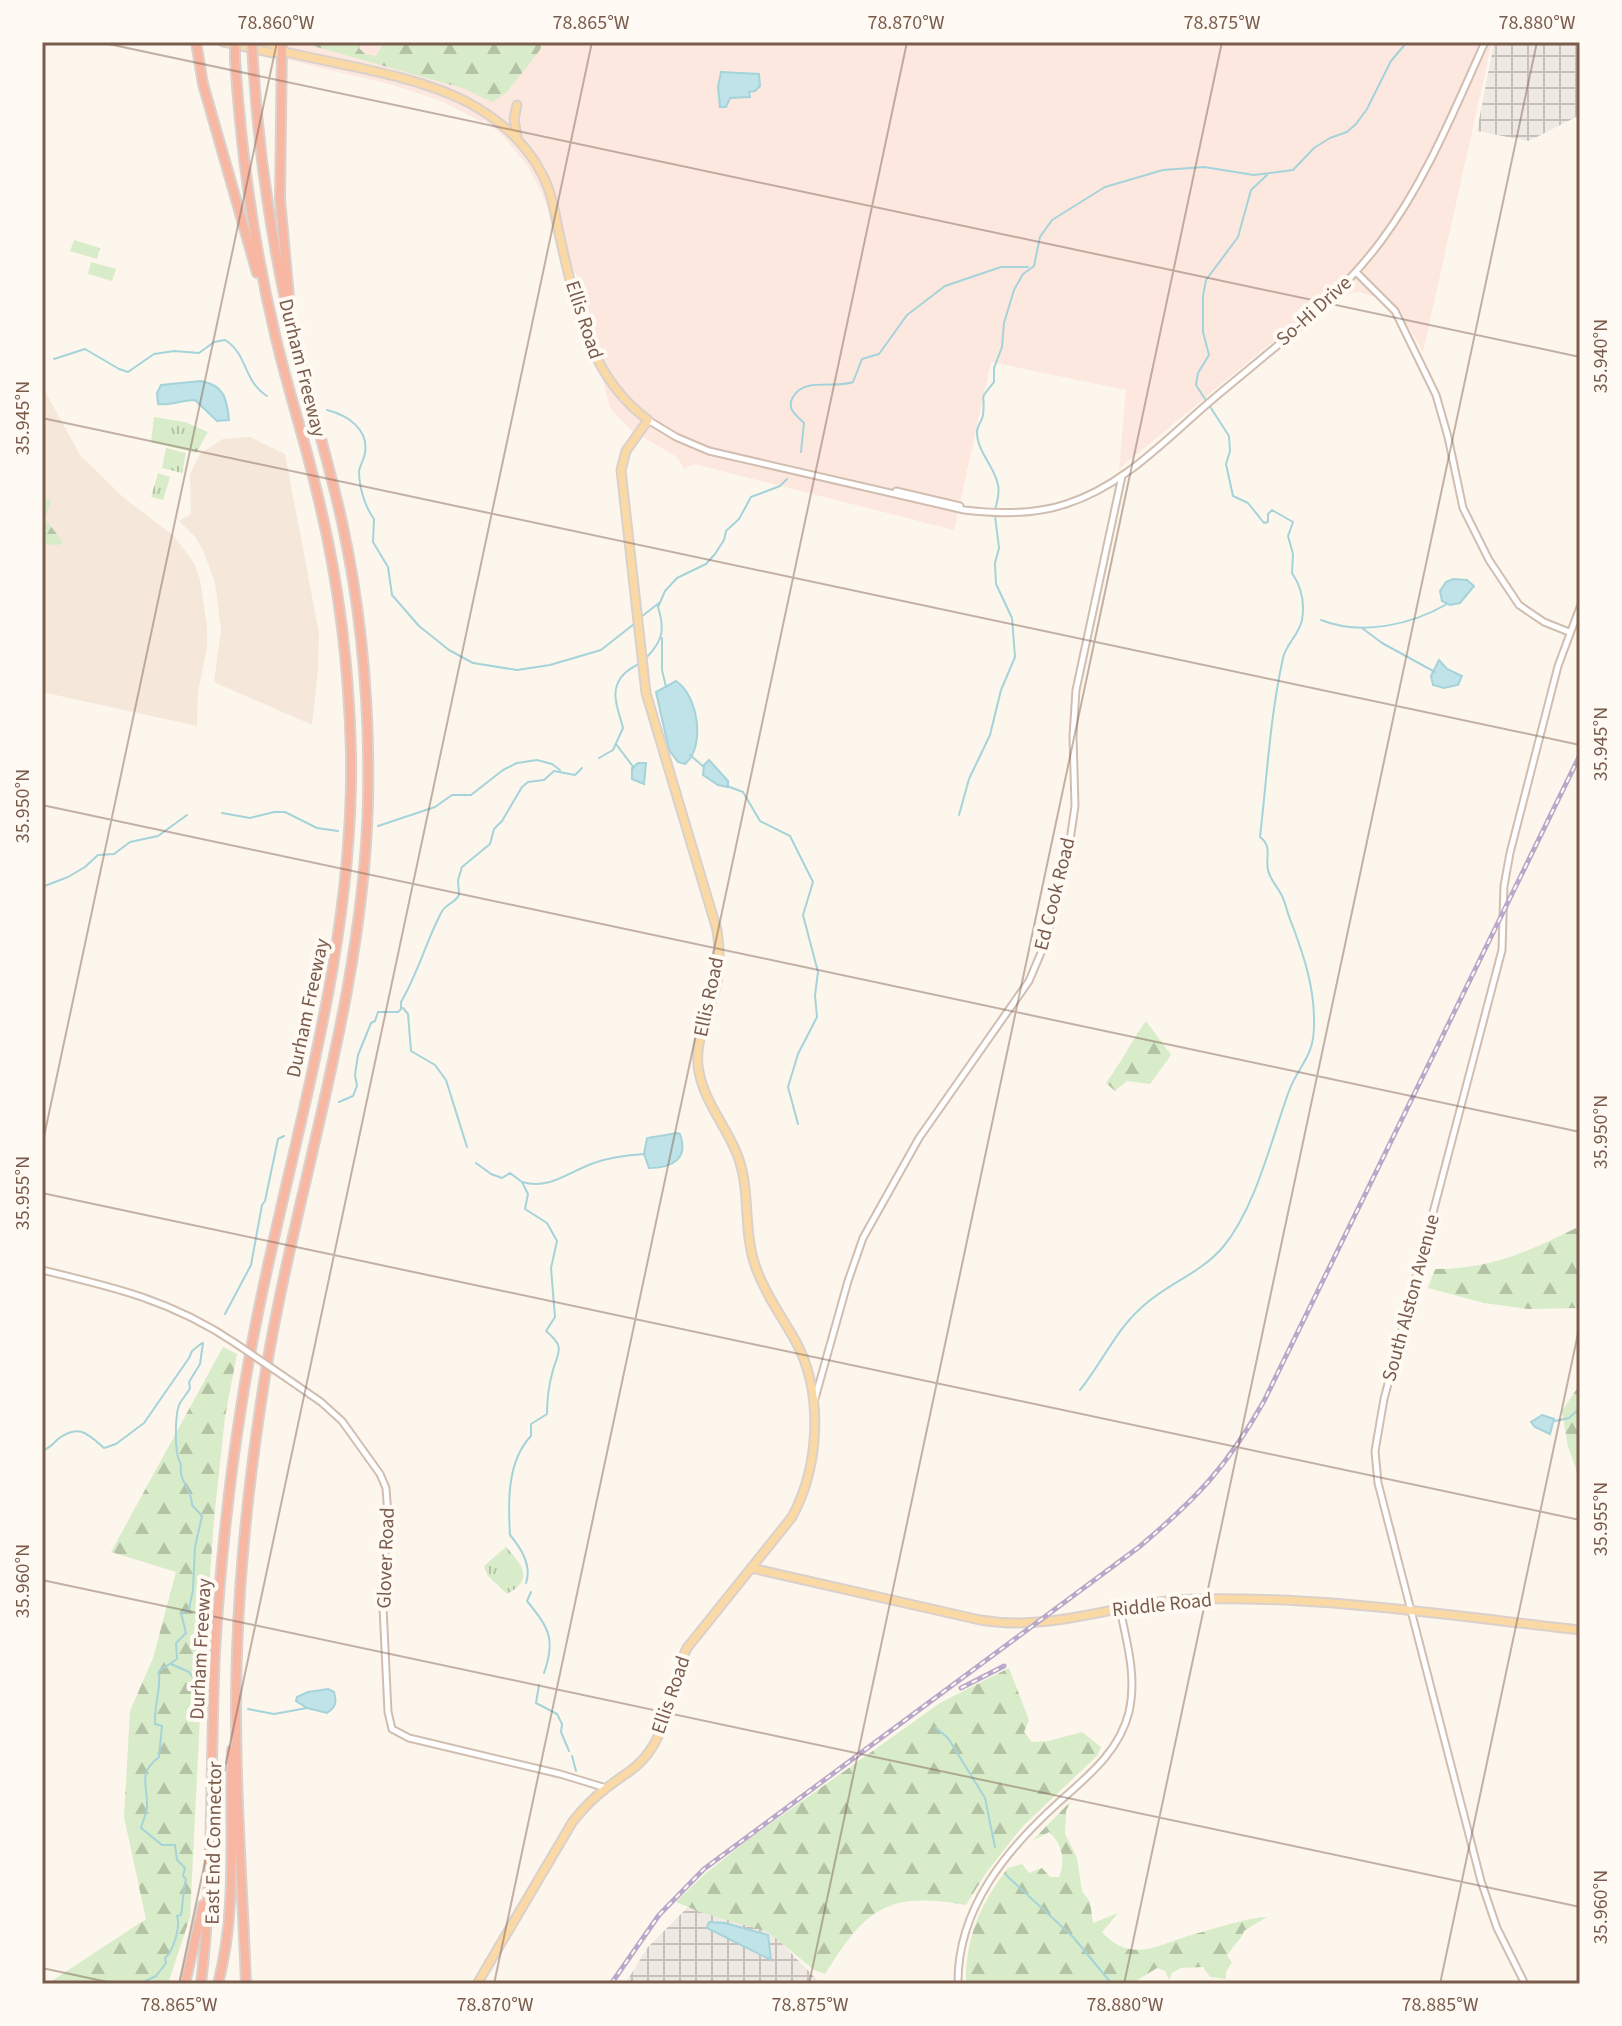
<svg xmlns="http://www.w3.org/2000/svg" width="1622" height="2026" viewBox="0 0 1622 2026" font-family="'Source Sans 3',sans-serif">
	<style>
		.residential { fill: #f5e8da }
		.commercial { fill: #fde8e0 }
		.industrial { fill: url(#industrial-grid) }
		.grass { fill: #d8ecc9 }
		.forest { fill: url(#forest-firs) }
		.park { fill: url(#park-tufts) }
		.water { fill: #bfe3e8; stroke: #a5d3da; stroke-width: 2 }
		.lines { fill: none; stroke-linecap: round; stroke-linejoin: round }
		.stream { stroke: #a5d3da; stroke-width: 2 }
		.minor-casing { stroke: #d1beb0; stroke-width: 9 }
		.major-casing { stroke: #dad1cd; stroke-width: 11 }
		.highway-casing { stroke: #dad1cd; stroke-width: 12 }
		.minor { stroke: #fff; stroke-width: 5 }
		.major { stroke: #fbd9a5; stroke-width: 7 }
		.highway { stroke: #f7b7a3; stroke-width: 8 }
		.rail-casing { stroke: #b9a8c9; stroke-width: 5 }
		.rail { stroke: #fffaf3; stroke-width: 2; stroke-dasharray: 6; stroke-linecap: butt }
		.minor-bridge-casing { stroke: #d1beb0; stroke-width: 9; stroke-linecap: butt }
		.highway-bridge-casing { stroke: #dad1cd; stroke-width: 12; stroke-linecap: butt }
		.minor-bridge { stroke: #fff; stroke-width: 5 }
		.highway-bridge { stroke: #f7b7a3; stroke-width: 8 }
		.ticks { fill: none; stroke: #7a5c4d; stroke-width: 2; stroke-opacity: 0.45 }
		.labels { text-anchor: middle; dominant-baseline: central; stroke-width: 8; stroke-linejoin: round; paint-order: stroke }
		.street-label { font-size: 20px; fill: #7a5c4d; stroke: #fffaf3 }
		.neatline { fill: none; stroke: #7a5c4d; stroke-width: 3 }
		.ticks-label { font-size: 20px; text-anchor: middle; fill: #7a5c4d }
	</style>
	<defs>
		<pattern id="industrial-grid" width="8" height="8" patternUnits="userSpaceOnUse" patternTransform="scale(2)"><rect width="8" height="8" fill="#efe9e4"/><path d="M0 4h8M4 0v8" fill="none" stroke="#c7c0bb"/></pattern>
		<pattern id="forest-firs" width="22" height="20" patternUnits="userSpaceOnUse" patternTransform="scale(2)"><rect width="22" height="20" fill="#d8ecc9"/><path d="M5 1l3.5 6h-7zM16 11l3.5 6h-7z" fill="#b4c2a5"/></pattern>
		<pattern id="park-tufts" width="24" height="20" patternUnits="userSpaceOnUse" patternTransform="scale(2)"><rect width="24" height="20" fill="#d8ecc9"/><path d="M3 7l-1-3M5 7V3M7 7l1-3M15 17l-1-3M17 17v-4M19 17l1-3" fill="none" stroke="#b4c2a5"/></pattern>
	</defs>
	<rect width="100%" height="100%" fill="#fdf6ec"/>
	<path class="residential" d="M 42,386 L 80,455 L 124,498 L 174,536 L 194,563 L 200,580 L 207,627 L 207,647 L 198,692 L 197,726 L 42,692 Z
		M 250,437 L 285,454 L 319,633 L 318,670 L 312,725 L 214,682 L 221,630 L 215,583 L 203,550 L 195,537 L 179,521 L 191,514 L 190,474 L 200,454 L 223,439 Z"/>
	<path class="commercial" d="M 268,42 L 1492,42 L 1423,352 L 1401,314 L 1384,300 L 1359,292 L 1331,296 L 1311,310 L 1119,469 L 1126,390 L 991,362 L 954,530 L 694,464 L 684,469 L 677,457 L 631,430 L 610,408 L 576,274 L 561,266 L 547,206 L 541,192 L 527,165 L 501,134 L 484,120 L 482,122 L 441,101 L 393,85 L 267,55 Z"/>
	<path class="industrial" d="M 1494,42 L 1580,42 L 1580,115 L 1529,141 L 1477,131 Z
		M 690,1905 L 769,1930 L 821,1984 L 625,1984 L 648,1947 Z"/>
	<path class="grass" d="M 91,262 L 116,269 L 112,281 L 88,274 Z"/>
	<path class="forest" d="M 299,42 L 362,42 L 359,48 L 365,54 L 376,56 L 384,42 L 543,42 L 540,50 L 506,93 L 492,102 L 462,88 Z
		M 42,496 L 51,501 L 45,519 L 63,542 L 59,545 L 42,544 Z
		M 1146,1021 L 1171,1055 L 1150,1084 L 1127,1081 L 1115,1091 L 1106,1083 C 1121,1063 1131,1042 1146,1021 Z
		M 1580,1226 L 1580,1308 L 1528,1309 L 1484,1303 L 1428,1288 L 1435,1269 C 1492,1269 1530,1251 1580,1226 Z
		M 223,1347 L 237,1354 L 225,1417 L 214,1519 L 200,1716 L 190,1917 L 168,1984 L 47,1984 L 146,1919 L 124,1817 L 130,1711 L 153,1658 L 176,1572 L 111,1552 Z
		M 1580,1384 L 1580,1479 L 1568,1447 L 1562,1411 Z
		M 1009,1668 L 1029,1720 L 1024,1732 L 1032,1742 L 1048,1741 L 1082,1732 L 1101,1747 L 1097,1756 L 1022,1827 L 986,1873 L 966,1905 C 886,1891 866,1909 825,1974 L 814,1970 L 768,1932 L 700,1912 L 676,1902 L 705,1874 L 749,1839 L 940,1703 Z
		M 1071,1801 L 1066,1811 L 1065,1834 L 1077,1858 L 1082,1891 L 1090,1902 L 1093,1923 L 1118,1913 L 1102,1932 C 1129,1963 1157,1946 1188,1936 C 1206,1931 1249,1917 1267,1917 L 1244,1931 C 1240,1942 1232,1946 1227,1956 L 1232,1962 L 1226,1972 L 1226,1979 L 1210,1977 L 1203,1967 L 1181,1968 L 1172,1973 L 1169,1980 L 1165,1971 L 1157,1968 L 1131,1984 L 966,1984 C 965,1939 980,1904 1008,1868 L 1022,1864 L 1029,1873 L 1042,1868 L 1050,1877 L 1059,1877 C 1066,1860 1062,1844 1049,1832 L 1032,1841 Z"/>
	<path class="park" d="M 74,240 L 100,248 L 97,259 L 70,251 Z
		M 154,417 L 185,422 L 208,432 L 196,453 L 151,442 Z
		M 166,448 L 186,453 L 182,473 L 162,468 Z
		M 158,473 L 170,477 L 163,500 L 151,497 Z
		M 506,1547 C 523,1565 534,1580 507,1594 L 488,1576 L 484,1566 Z"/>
	<path class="water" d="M 721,72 L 759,74 L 760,86 L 755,91 L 749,92 L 750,97 L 730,98 L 726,107 L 720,107 L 718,87 Z
		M 201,381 C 223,385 227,397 229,420 L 217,421 L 195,400 C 182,400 170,406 158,404 L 157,393 L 161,385 Z
		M 1453,579 L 1467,580 L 1474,586 L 1460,603 L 1450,605 L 1442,601 L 1440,591 L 1446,582 Z
		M 1439,660 L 1447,669 L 1462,676 L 1458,685 L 1444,688 L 1433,685 L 1431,676 Z
		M 676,681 C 698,695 706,747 685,764 L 678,762 L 669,750 L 656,692 Z
		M 709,760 L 728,781 L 728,787 L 718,785 L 703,775 L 704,765 Z
		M 638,763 L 646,763 L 644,784 L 632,779 L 632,768 Z
		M 677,1133 L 680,1134 C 689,1159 672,1168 649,1168 L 644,1154 L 647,1138 Z
		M 1542,1415 L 1554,1419 L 1550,1434 L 1535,1427 L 1531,1422 Z
		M 328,1689 L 334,1692 C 337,1702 336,1707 327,1713 L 307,1708 L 296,1701 L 297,1697 L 308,1692 Z
		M 709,1922 L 725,1923 L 768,1935 L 771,1960 L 707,1928 Z"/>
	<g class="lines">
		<path class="stream" d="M 54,359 L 85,349 L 119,369 L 128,372 L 154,354 L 174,351 L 199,353 L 214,342 L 225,340 C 248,354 243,381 267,396
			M 327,410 C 347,415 369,429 365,453 C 364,460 360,465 359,471 C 359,487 365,507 374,519 L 373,542 L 388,567 L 392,595 L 419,626 L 449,650 L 473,663 L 517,670 L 550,665 L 601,650 L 634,624
			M 801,452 L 804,423 C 796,415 786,409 793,397 C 804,377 835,389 853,382 L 862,359 L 879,354 L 907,315 L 945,286 L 1001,267 L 1028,267
			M 995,510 C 997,502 1000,493 998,485 C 995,467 977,452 977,432 C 977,425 982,422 983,415 C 986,391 977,403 994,382 L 994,368 L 1002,347 L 1004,323 L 1014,290 L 1023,274 L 1034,266 L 1040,237 L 1052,220 L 1105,187 L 1163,170 L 1204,167 L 1254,175 L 1293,170 L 1314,148 L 1330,138 L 1347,132 L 1356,124 L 1367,109 L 1391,61 L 1407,42
			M 641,617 L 659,603
			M 1321,620 C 1361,636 1411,625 1447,604
			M 1362,628 L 1382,643 L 1435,672
			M 662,638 L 662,670 L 666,687
			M 646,658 C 663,641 665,629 658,607 L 665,591 L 677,578 L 706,564 L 715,554 L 724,540 L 726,531 L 739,519 L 751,497 L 780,486 L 787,479
			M 616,744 L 634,768
			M 690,755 L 704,767
			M 599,758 L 613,750 L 623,728 C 619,710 607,690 625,673 C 629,669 636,666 641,662
			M 727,786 L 743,792 L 760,821 L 790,836 L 813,882 L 803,915 L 818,972 L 815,995 L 817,1017 L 798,1054 L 788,1087 L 798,1124
			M 222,813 L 250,818 L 274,812 L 285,812 L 317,828 L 338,831
			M 959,815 L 969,779 L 990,735 L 1001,690 L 1015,657 L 1012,618 L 996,584 L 995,563 L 999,548 L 995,516
			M 378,826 L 435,807 L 452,795 L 471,795 L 503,770 L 517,763 L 537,760 L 552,764 L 560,770
			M 42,887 L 68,877 L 85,867 L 98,855 L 114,854 L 130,842 L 158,836 L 187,815
			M 401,1008 L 401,1002 C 418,973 426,942 441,913 C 444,905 455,903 459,895 L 458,880 L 462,867 L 490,844 L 494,829 L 502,821 L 522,787 L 528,782 L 544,780 L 554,771 L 575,775 L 582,768
			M 403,1008 L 408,1014 L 411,1051 L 435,1065 L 446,1080 L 467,1147
			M 339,1102 L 353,1096 L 357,1086 L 355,1075 L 358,1055 L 371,1023 L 375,1021 L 378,1012 L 398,1012 L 401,1009
			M 476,1163 L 491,1174 L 502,1178 L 510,1173 L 522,1182 L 528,1194 L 525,1209 L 547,1223 L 557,1241 L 551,1268 L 555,1317 L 546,1331 C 565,1347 559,1350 553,1370 C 549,1384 547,1399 547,1414 L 531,1424 L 531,1436 C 507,1461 508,1502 510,1535 C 521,1548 532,1566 526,1583
			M 522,1182 C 550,1190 568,1172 594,1163 C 610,1157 628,1155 645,1154
			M 225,1314 L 251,1265 L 262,1205 L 265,1201 L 278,1139 L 284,1136
			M 1080,1390 C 1101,1364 1116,1330 1141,1308 C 1166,1284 1200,1274 1223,1247 C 1256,1207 1271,1140 1289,1091 C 1299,1064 1314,1058 1314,1025 C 1315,987 1303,953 1290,919 C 1287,912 1286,904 1282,896 C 1278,887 1270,880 1268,870 C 1265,857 1273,847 1260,837 C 1267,777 1270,717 1283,658 C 1286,644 1299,635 1302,620 C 1305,602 1301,586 1292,573 L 1293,554 L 1288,536 L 1293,522 L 1272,510 L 1268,514 L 1268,522 L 1264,523 L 1248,503 L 1233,496 L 1226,464 L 1230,451 L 1229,436 L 1196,385 L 1198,373 L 1209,355 L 1203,332 L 1203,296 L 1206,280 L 1238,237 L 1251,190 L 1267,175
			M 1555,1421 L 1569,1418 L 1580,1408
			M 42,1451 C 50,1448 52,1445 58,1439 C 79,1423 88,1434 104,1448 L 116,1444 L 144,1423 L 189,1358 L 192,1351 L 202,1343
			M 531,1592 L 527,1601 C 549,1628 556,1639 544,1673
			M 171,1664 L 189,1672 L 194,1679
			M 539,1685 L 536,1703 L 557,1714 L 562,1724 L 561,1732 L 569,1751
			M 248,1709 L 274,1714 L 307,1708
			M 936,1728 L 948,1738 L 985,1798 L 995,1847
			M 572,1756 L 576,1771
			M 1006,1875 L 1073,1937 L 1112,1984
			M 139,1984 L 156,1976 L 166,1963 L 165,1958 C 173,1952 181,1926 177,1916 L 181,1915 C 183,1903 183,1892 186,1879 L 183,1876 L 185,1868 L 177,1860 L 175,1845 L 162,1845 L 141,1828 C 143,1820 148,1811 147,1804 C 147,1781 138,1774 159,1757 L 162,1726 L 155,1724 C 154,1704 161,1691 159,1671 L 177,1659 L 176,1643 L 186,1633 L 181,1613 L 189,1609 L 193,1590 L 195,1547 L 202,1516 L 192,1505 C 192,1489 178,1481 181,1464 C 174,1455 175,1416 179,1405 C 182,1398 187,1395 190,1388 L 189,1382 L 200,1364 L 203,1343"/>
		<g class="minor-casing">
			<path id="minor" d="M 1356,272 L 1395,311 L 1436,395 L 1448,437 L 1463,508 L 1489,560 L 1519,605 L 1544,622 L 1569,632
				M 648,420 L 676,437 L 709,451 L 964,510 C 998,514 1033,515 1066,504 C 1124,486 1168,437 1213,399 C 1272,349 1335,303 1381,241 C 1426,181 1454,110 1485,42
				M 896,491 L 960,506
				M 42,1270 C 114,1287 173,1301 235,1343
				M 282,1375 L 321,1402 L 342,1421 L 380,1474 L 386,1488 L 388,1516 L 382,1586 L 388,1712 L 392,1729 L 409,1738 L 560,1774 L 606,1788
				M 814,1402 L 848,1281 L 863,1238 L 919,1138 L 1029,981 L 1046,941 L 1069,847 L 1075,806 L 1073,736 L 1076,690 L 1122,476
				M 958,1984 C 957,1909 1006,1850 1059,1802 C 1088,1776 1119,1752 1129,1712 C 1137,1677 1127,1643 1120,1609
				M 1525,1984 L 1497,1928 L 1481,1881 L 1378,1483 L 1375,1451 L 1384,1399 L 1502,950 L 1504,886 L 1510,853 L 1558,666 L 1580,607"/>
		</g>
		<g class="major-casing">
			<path id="major" d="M 223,42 L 272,53 L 281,51 C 340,65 416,75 469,103 C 500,120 526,143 542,174 C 552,193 555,213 559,233 C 575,302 587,375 648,420 L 626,451 L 621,470 L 646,693 L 717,930 C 720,950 721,970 715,990 C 708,1016 693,1044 699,1072 C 705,1103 726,1126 737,1154 C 751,1189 743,1227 754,1262 C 763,1291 781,1315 796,1342 C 824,1394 819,1467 792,1517 L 687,1648 C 671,1680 671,1719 651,1749 C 639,1768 621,1776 604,1790 C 592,1799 582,1810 573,1821 L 477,1984
				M 264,42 L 274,45 L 281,51
				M 517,137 L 514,119 L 517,105
				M 751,1568 L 980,1620 C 1058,1633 1121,1600 1197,1599 C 1325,1596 1453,1616 1580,1630"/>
		</g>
		<g class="highway-casing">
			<path id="highway" d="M 196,42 L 203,84 L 257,273
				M 282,42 L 280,199 L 289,297
				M 185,1984 L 203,1905
				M 201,1984 C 214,1874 210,1762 215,1651 C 220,1570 228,1489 241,1408 C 274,1188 355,978 351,753 C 349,668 339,583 319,501 C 306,443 287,388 274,330 C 253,241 241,150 235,59
				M 218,1984 C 238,1907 229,1829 232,1750
				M 246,1984 C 242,1873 233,1763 237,1652 C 240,1558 251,1463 266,1370 C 298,1180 363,997 368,803 C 370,709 362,614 342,522 C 326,449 302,377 286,304 C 269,224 258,144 253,62"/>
		</g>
		<use href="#minor" class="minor"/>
		<use href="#major" class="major"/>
		<use href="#highway" class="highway"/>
		<g class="rail-casing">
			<path id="rail" d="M 961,1688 L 1004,1666
				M 611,1984 L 659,1915 L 704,1869 L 1139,1547 C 1196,1499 1227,1467 1264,1401 L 1580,755"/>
		</g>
		<use href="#rail" class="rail"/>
		<g class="minor-bridge-casing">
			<path id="minor-bridge" d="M 235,1343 L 282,1375"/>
		</g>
		<g class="highway-bridge-casing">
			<path id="highway-bridge" d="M 235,42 L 235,59
				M 252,42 L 253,62"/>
		</g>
		<use href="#minor-bridge" class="minor-bridge"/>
		<use href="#highway-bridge" class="highway-bridge"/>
	</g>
	<path class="ticks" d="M 99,42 L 1580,357M 42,418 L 1580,745M 42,805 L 1580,1132M 42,1146 L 277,42M 42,1193 L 1580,1520M 42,1580 L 1580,1907M 42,1968 L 117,1984M 179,1984 L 592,42M 494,1984 L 907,42M 809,1984 L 1222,42M 1124,1984 L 1537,42M 1440,1984 L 1580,1324"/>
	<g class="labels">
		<g class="street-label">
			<text transform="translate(1314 311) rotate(-42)">So-Hi Drive</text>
			<text transform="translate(584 320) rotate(72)">Ellis Road</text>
			<text transform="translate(302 368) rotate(76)">Durham Freeway</text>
			<text transform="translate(1055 894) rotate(-76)">Ed Cook Road</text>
			<text transform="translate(709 997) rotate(-78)">Ellis Road</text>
			<text transform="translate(308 1008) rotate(-78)">Durham Freeway</text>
			<text transform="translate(1411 1298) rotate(-75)">South Alston Avenue</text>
			<text transform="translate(386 1558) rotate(-88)">Glover Road</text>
			<text transform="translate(1162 1605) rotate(-6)">Riddle Road</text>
			<text transform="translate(201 1649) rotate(-87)">Durham Freeway</text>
			<text transform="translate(671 1695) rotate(-71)">Ellis Road</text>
			<text transform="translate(214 1843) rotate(-89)">East End Connector</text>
		</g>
	</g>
	<rect width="1622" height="2026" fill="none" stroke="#fffaf3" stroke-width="88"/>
	<rect x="44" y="44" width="1534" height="1938" class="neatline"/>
	<g class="ticks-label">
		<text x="276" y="29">78.860°W</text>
		<text x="591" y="29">78.865°W</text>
		<text x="906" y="29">78.870°W</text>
		<text x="1222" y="29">78.875°W</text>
		<text x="1537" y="29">78.880°W</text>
		<text transform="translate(1600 356) rotate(-90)" y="7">35.940°N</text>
		<text transform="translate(22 418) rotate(-90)" y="7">35.945°N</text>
		<text transform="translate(1600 744) rotate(-90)" y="7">35.945°N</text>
		<text transform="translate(22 806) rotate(-90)" y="7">35.950°N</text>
		<text transform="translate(1600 1132) rotate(-90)" y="7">35.950°N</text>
		<text transform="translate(22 1193) rotate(-90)" y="7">35.955°N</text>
		<text transform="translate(1600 1519) rotate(-90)" y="7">35.955°N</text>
		<text transform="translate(22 1581) rotate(-90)" y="7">35.960°N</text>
		<text transform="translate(1600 1907) rotate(-90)" y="7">35.960°N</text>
		<text x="179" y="2011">78.865°W</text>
		<text x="495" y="2011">78.870°W</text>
		<text x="810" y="2011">78.875°W</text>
		<text x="1125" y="2011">78.880°W</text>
		<text x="1440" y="2011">78.885°W</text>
	</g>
</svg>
